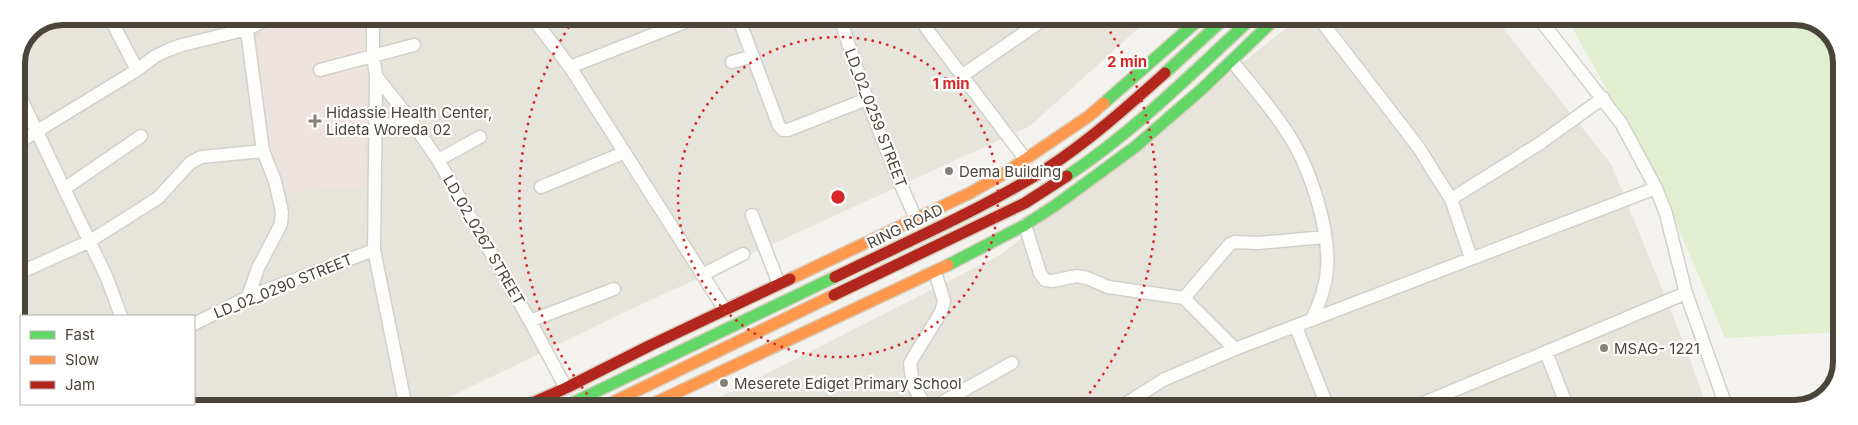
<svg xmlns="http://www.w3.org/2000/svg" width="1858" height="425" viewBox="0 0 1858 425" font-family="Inter,sans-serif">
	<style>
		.residential { fill: #e7e4dc }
		.medical { fill: #eee3df }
		.green { fill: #e1eecf }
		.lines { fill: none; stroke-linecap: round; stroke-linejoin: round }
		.street-casing { stroke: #d2d0cb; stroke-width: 15 }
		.fast-casing { stroke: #d6cebb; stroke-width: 14 }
		.slow-casing { stroke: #d6cebb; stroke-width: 14 }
		.jam-casing { stroke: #d6cebb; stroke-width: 14 }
		.street { stroke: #fdfdfc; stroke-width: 12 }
		.fast { stroke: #63d668; stroke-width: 11 }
		.slow { stroke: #ff974d; stroke-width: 11 }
		.jam { stroke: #b3261e; stroke-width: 11 }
		.ring { fill: none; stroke: #d62828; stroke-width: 2.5; stroke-dasharray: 2.5 5 }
		.poi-dot { fill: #868178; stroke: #fff; stroke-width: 2 }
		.labels { text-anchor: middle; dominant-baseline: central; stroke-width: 4.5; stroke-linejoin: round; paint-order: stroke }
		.poi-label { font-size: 15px; fill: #4b4439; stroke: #fff; text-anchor: start }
		.street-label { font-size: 15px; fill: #4b4439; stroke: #fff }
		.rim { fill: none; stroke: #4b4439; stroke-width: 6 }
		.centre { fill: #d62828; stroke: #fff; stroke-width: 2.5 }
		.ring-label { font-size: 15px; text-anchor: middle; font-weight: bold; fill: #d62828; stroke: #fff; stroke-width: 4.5; stroke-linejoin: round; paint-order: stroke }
	</style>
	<rect width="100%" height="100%" fill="#f4f2ee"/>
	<path class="residential" d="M 63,16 L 1151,17 L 1030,126 L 629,310 L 427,408 L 53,408 L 46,404 L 194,404 L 194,316 L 21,316 L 21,378 L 17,368 L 16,62 L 30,30 Z
		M 1300,17 L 1494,17 L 1611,164 L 1682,338 L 1708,409 L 699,408 L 1002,254 Z"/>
	<path class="medical" d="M 290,16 L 366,16 L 368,49 L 368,95 L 363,186 L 284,193 L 275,181 L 266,160 L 256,43 L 265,28 Z"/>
	<path class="green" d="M 1566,17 L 1805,17 L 1830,32 L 1841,57 L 1841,332 L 1725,338 L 1660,184 Z"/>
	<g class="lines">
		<g class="street-casing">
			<path id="street" d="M 109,16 L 137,70
				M 245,16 L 263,151 L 275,181 L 282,212 L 281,224 L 258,268 L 248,297
				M 373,16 L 373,55 L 376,76 L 374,250 L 406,408
				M 532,17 L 570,67 L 725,310
				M 738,17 L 779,126 L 783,130 L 788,130 L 867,99
				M 840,17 C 861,86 886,153 916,219
				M 922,17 L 926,28 L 1026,160
				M 1318,17 L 1419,148 L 1435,174 L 1451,199 L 1471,258
				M 1538,17 L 1621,123 L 1656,188 L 1666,214 L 1686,293 L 1727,409
				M 1232,61 C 1251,85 1272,108 1288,134 C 1310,167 1330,229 1327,269 C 1326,287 1319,303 1312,320
				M 732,62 L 753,56
				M 570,67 L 698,17
				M 320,70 L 414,45
				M 963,75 L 1047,17
				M 376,76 L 410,119 L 438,160 L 530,321 L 566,388
				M 16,88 L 107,278 L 121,316
				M 375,128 L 410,119
				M 16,144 L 137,70 L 154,57 L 168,50 L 182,45 L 248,29 L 273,16
				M 438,160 L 480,137
				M 541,187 L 623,153
				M 64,189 L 141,136
				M 1451,199 L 1539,144 L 1603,98
				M 752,215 L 779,284
				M 16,223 L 20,225
				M 1025,225 L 1040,273 L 1045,280 L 1052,281 L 1077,276 L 1087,278 L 1108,287 L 1184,298 L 1235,349
				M 17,274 L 90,241 L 158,198 L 190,163 L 201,157 L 263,151
				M 702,275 L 743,254
				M 1184,298 L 1230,244 L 1235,242 L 1258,243 L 1325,237
				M 530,321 L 614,289
				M 194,324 L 248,297 L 374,250
				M 1296,327 L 1328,408
				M 147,404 L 148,408
				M 927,408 L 913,386 L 910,363 L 941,312 L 944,301 L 935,272
				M 932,408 L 1012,363
				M 1119,408 L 1163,380 L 1235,349 L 1656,188
				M 1409,409 L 1546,352
				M 1568,409 L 1546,352 L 1686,293"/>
		</g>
		<g class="fast-casing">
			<path id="fast" d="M 1165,73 L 1226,17
				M 1104,103 L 1202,17
				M 1067,176 C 1135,131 1193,72 1253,17
				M 948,265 L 1025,225 L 1056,205 L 1135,147 L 1202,89 L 1277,17
				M 562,408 L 835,277"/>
		</g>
		<g class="slow-casing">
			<path id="slow" d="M 790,279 L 970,193 L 1005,173 L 1089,116 L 1104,103
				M 601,408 L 834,295
				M 644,408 L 948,265"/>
		</g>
		<g class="jam-casing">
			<path id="jam" d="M 835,277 C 906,242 979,211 1046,169 C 1089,141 1127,107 1165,73
				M 834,295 L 1025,203 L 1067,176
				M 521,408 L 566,388 L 649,346 L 790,279"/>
		</g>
		<use href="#street" class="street"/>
		<use href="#fast" class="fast"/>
		<use href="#slow" class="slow"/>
		<use href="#jam" class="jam"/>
	</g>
	<g class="ring">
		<circle cx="838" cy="197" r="160"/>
		<path d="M597 406A319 319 0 0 1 574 19M1102 19A319 319 0 0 1 1079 406"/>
	</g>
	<g class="poi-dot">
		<path d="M312.5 113.5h5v5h5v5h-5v5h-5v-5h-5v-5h5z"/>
		<circle cx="949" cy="171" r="5"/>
		<circle cx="1604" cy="348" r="5"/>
		<circle cx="724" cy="383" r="5"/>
	</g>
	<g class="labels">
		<g class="poi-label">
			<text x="326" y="112">Hidassie Health Center,<tspan x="326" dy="17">Lideta Woreda 02</tspan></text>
			<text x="959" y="171">Dema Building</text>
			<text x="1614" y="348">MSAG- 1221</text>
			<text x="734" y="383">Meserete Ediget Primary School</text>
		</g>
		<g class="street-label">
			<text transform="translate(876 118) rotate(69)">LD_02_0259 STREET</text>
			<text transform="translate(905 226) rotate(-26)">RING ROAD</text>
			<text transform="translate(484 240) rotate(60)">LD_02_0267 STREET</text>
			<text transform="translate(283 286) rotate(-22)">LD_02_0290 STREET</text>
		</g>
	</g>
	<path d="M0 0H1858V425H0ZM63 25H1795A38 38 0 0 1 1833 63V362A38 38 0 0 1 1795 400H63A38 38 0 0 1 25 362V63A38 38 0 0 1 63 25Z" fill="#fff" fill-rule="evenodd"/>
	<path class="rim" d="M63 25H1795A38 38 0 0 1 1833 63V362A38 38 0 0 1 1795 400H63A38 38 0 0 1 25 362V63A38 38 0 0 1 63 25Z"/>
	<circle cx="838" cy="197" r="8" class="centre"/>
	<g class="ring-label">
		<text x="1127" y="67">2 min</text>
		<text x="951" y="89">1 min</text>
	</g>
	<rect x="20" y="315" width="175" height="90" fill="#ffffff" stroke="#b7b4b0"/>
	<rect x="30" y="331" width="25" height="8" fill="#63d668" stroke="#b7b4b0"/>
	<text x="65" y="340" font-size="15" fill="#4b4439">Fast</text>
	<rect x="30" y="356" width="25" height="8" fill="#ff974d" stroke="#b7b4b0"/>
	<text x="65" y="365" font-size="15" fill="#4b4439">Slow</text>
	<rect x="30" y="381" width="25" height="8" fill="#b3261e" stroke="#b7b4b0"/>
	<text x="65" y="390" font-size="15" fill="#4b4439">Jam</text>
</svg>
